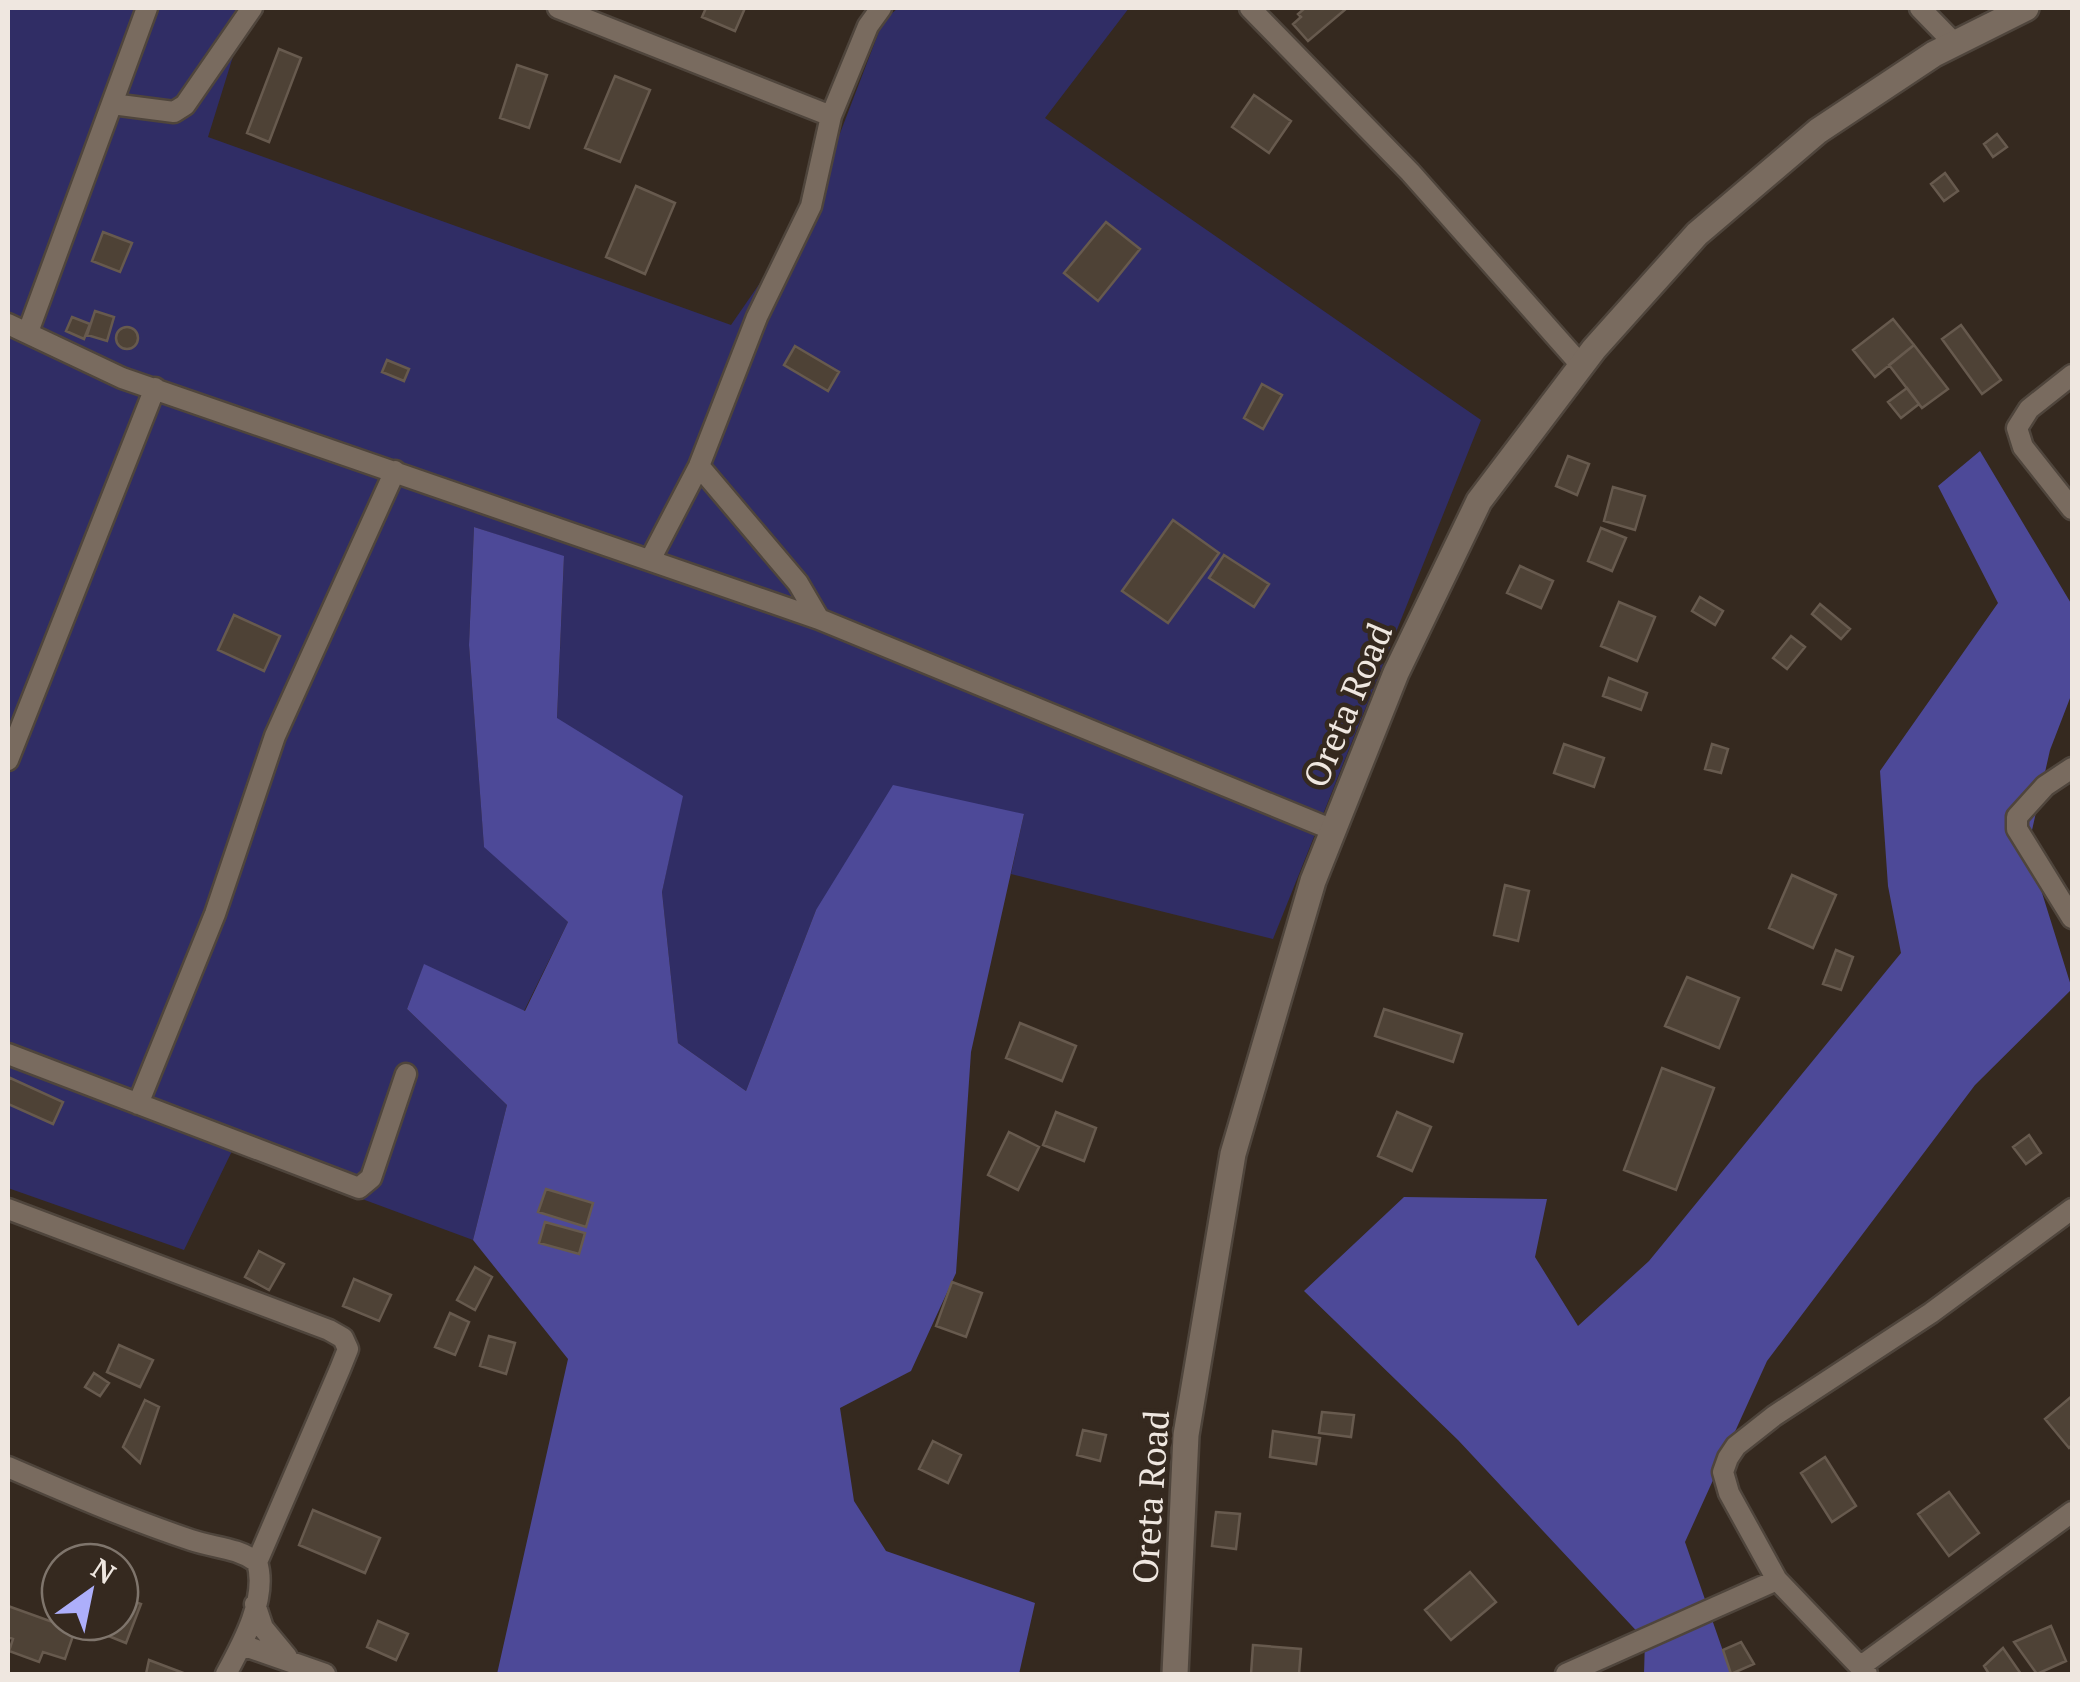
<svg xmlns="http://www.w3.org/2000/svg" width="2080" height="1682" viewBox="0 0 2080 1682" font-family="'PT Serif',serif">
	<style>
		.green { fill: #302d65 }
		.forest { fill: #4d4998 }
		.building { fill: #4e4236; stroke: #675a4e; stroke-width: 2.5 }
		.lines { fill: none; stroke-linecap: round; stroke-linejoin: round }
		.street-casing { stroke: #4f453c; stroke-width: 25 }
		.secondary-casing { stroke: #4f453c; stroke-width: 30 }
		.street { stroke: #796b5f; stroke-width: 20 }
		.secondary { stroke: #796b5f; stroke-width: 25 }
		.labels { text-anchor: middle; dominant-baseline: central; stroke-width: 9; stroke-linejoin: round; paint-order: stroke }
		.street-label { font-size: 35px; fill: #efe7e0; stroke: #35291f }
	</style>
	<rect width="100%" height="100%" fill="#35291f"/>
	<path class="green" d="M 8,8 L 248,8 L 208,137 L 731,325 L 811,209 L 883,21 L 898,8 L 1129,8 L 1045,118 L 1481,420 L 1273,939 L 1011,874 L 1024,814 L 816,910 L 746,1091 L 678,1043 L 662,892 L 682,796 L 557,719 L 564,557 L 474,527 L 469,645 L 484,846 L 568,922 L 524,1011 L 424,965 L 407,1009 L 507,1105 L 473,1240 L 232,1151 L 184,1250 L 8,1188 Z"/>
	<path class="forest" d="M 1980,451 L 2072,605 L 2072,693 L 2050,750 L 2028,848 L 2072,989 L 1975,1085 L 1767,1361 L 1685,1542 L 1731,1674 L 1644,1674 L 1645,1640 L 1458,1440 L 1304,1291 L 1404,1197 L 1547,1199 L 1535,1257 L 1578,1326 L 1649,1261 L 1901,953 L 1888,886 L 1880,771 L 1998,603 L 1938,486 Z
		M 474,527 L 564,556 L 557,718 L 683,796 L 662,892 L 678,1043 L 746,1091 L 816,910 L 893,785 L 1024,814 L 971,1052 L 956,1273 L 911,1371 L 840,1408 L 854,1501 L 886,1551 L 1035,1603 L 1019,1674 L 497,1674 L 568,1359 L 473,1240 L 507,1105 L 407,1009 L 424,964 L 525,1011 L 568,922 L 484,847 L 469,645 Z"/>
	<path class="building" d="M 706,8 L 745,8 L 735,31 L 702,17 Z
		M 1305,8 L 1347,8 L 1308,41 L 1293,24 L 1301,17 L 1298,14 Z
		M 279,49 L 301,58 L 269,142 L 247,133 Z
		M 517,65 L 547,75 L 529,128 L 500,118 Z
		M 615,76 L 650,90 L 620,162 L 585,148 Z
		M 1254,95 L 1291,121 L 1269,153 L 1232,127 Z
		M 1997,134 L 2007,147 L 1993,157 L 1984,144 Z
		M 1945,173 L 1958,191 L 1944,201 L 1931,184 Z
		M 636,186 L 675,203 L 645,274 L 606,257 Z
		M 1106,222 L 1140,249 L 1098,301 L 1064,273 Z
		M 103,232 L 132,243 L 120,272 L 92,261 Z
		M 95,311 L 114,317 L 107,341 L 87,335 Z
		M 72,317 L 90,324 L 84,339 L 66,331 Z
		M 1893,319 L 1914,345 L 1875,377 L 1853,350 Z
		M 1961,325 L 2001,380 L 1982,394 L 1942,339 Z
		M116 338a11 11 0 1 1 22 0a11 11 0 1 1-22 0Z
		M 1914,345 L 1948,389 L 1922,408 L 1889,365 Z
		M 795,346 L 839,372 L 828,391 L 784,365 Z
		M 387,360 L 409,369 L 404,381 L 382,372 Z
		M 1262,384 L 1282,395 L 1263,429 L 1244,418 Z
		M 1907,388 L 1919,404 L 1901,418 L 1888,402 Z
		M 1568,456 L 1589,464 L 1577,495 L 1556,486 Z
		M 1613,487 L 1645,496 L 1635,530 L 1604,521 Z
		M 1173,520 L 1219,553 L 1168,623 L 1122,591 Z
		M 1601,528 L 1626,538 L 1612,571 L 1588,561 Z
		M 1224,555 L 1269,584 L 1254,607 L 1209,578 Z
		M 1520,566 L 1553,581 L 1541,608 L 1507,593 Z
		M 1700,597 L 1723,611 L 1715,625 L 1692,611 Z
		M 1619,602 L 1655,617 L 1637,661 L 1601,646 Z
		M 1820,604 L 1850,629 L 1841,639 L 1812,614 Z
		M 234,615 L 280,636 L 264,671 L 218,650 Z
		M 1791,636 L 1805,647 L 1787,669 L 1773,658 Z
		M 1609,678 L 1647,693 L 1641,710 L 1603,696 Z
		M 1564,744 L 1604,758 L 1594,787 L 1554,773 Z
		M 1712,744 L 1728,749 L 1721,773 L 1705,769 Z
		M 1792,875 L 1836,895 L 1813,948 L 1769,928 Z
		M 1505,885 L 1529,891 L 1518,941 L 1494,935 Z
		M 1836,950 L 1853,957 L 1841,990 L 1823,984 Z
		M 1687,977 L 1739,998 L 1719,1048 L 1665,1026 Z
		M 1384,1009 L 1462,1034 L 1453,1062 L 1375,1036 Z
		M 1020,1023 L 1076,1046 L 1062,1081 L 1006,1058 Z
		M 1662,1068 L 1714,1088 L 1676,1190 L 1624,1170 Z
		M 8,1077 L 63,1102 L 53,1124 L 8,1104 Z
		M 1056,1112 L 1096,1128 L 1084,1161 L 1043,1145 Z
		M 1397,1112 L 1431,1127 L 1412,1171 L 1378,1156 Z
		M 1009,1132 L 1039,1147 L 1018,1190 L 988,1175 Z
		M 2029,1135 L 2041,1153 L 2026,1164 L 2013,1147 Z
		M 546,1189 L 593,1203 L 586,1227 L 538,1212 Z
		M 545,1222 L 585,1233 L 579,1254 L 539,1243 Z
		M 259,1251 L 284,1264 L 269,1290 L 245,1277 Z
		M 475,1267 L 492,1277 L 475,1310 L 457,1300 Z
		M 354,1279 L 391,1295 L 379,1321 L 343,1306 Z
		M 952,1282 L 982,1293 L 966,1337 L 936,1326 Z
		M 450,1313 L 469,1322 L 455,1355 L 435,1347 Z
		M 489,1336 L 515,1343 L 506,1374 L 480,1366 Z
		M 119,1345 L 153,1360 L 140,1387 L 107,1372 Z
		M 94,1373 L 109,1383 L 100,1396 L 85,1387 Z
		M 2072,1396 L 2072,1445 L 2069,1448 L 2045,1419 Z
		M 145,1400 L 159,1407 L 140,1463 L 123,1447 Z
		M 1322,1412 L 1354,1415 L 1351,1437 L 1319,1433 Z
		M 1083,1430 L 1106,1435 L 1100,1461 L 1077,1455 Z
		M 1273,1431 L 1320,1438 L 1316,1464 L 1270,1457 Z
		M 933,1441 L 961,1455 L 948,1483 L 919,1469 Z
		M 1825,1457 L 1856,1506 L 1832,1522 L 1801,1473 Z
		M 1949,1492 L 1979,1533 L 1949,1556 L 1918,1514 Z
		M 313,1510 L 380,1538 L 365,1573 L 299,1545 Z
		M 1216,1512 L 1240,1514 L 1236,1549 L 1212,1546 Z
		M 1470,1572 L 1496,1602 L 1451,1640 L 1425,1610 Z
		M 121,1597 L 141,1604 L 126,1643 L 106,1635 L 112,1622 L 120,1622 Z
		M 8,1606 L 75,1630 L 65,1659 L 43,1652 L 39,1662 L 9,1651 L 13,1639 L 8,1637 Z
		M 378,1621 L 408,1634 L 396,1660 L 367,1647 Z
		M 2051,1626 L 2066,1661 L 2037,1674 L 2014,1642 Z
		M 1741,1642 L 1754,1664 L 1731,1674 L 1723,1650 Z
		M 1253,1645 L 1301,1649 L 1299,1674 L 1251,1674 Z
		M 2003,1648 L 2021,1674 L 1989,1674 L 1984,1666 Z
		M 149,1660 L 186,1674 L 146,1674 Z"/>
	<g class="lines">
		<g class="street-casing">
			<path id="street" d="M 558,8 L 831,116
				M 1250,8 L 1410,172 L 1581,365
				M 1920,8 L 1955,44
				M 112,104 L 174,112 L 185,105 L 252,8
				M 8,324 L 122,378 L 819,619 L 1333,830
				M 28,332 L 147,8
				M 2072,375 L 2029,409 L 2017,428 L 2023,447 L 2072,509
				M 699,466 L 798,583 L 819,619
				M 650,560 L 699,466 L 757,317 L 811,206 L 831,116 L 868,26 L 881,8
				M 8,760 L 155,388
				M 2072,768 L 2045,786 L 2017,817 L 2017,829 L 2072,918
				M 8,1054 L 359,1188 L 371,1178 L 406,1074
				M 138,1104 L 215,914 L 275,736 L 395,471
				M 8,1209 L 329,1330 L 343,1338 L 348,1349 L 340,1369 L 257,1562
				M 8,1467 C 68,1493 128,1519 191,1540 C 214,1548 236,1547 257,1562 C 268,1597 243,1643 226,1674
				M 255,1604 L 263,1628 L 287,1657
				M 242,1645 L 325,1674
				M 1861,1666 L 2072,1512
				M 1566,1674 L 1777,1580
				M 1867,1674 L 1777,1580 L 1729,1493 L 1723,1472 L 1728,1458 L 1736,1446 L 1774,1416 L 1931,1313 L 2072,1209"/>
		</g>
		<g class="secondary-casing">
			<path id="secondary" d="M 1175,1674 L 1186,1435 L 1233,1154 L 1313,881 L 1396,673 L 1479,501 L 1594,349 L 1697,234 L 1818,131 L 1934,54 L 2026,8"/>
		</g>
		<use href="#street" class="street"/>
		<use href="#secondary" class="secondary"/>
	</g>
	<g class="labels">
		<g class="street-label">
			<text transform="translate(1347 705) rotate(-67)">Oreta Road</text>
			<text transform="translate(1150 1497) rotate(-86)">Oreta Road</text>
		</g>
	</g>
	<rect width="2080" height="1682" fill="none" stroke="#efe7e0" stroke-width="20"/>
	<g transform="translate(90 1592) rotate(33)"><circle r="48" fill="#35291f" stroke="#7f756c" stroke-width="2.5"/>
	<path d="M0-8L18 38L0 25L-18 38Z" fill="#adaffb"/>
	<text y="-15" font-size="28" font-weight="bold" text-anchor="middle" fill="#efe7e0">N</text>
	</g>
</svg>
